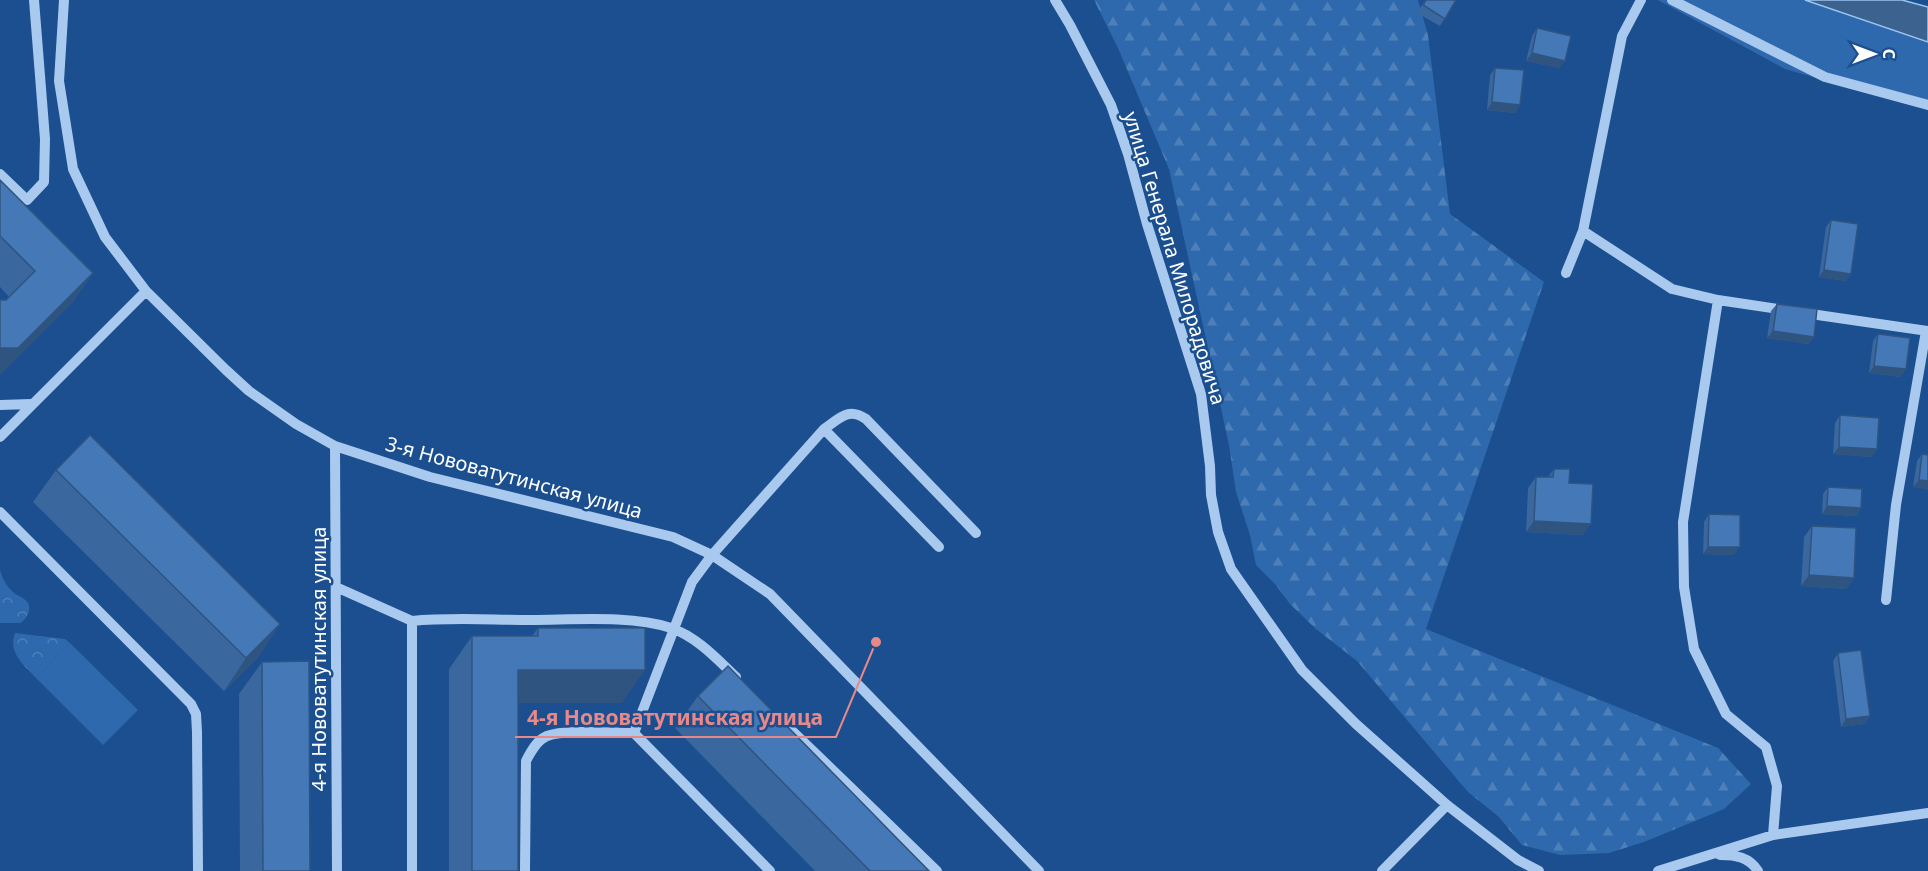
<svg xmlns="http://www.w3.org/2000/svg" width="1928" height="871" viewBox="0 0 1928 871" font-family="'Noto Sans',sans-serif">
	<style>
		.grass { fill: #2e69ad }
		.forest { fill: url(#forest-firs) }
		.park { fill: url(#park-crowns) }
		.water { fill: #3c6290; stroke: #9cc4f0; stroke-width: 1.5 }
		.lines { fill: none; stroke-linecap: round; stroke-linejoin: round }
		.minor { stroke: #a9c9ee; stroke-width: 10 }
		.wall { fill: #3a679d }
		.shaded-wall { fill: #305480 }
		.building { fill: #4478b7; stroke: #305480; stroke-width: 1.5 }
		.labels { text-anchor: middle; dominant-baseline: central; stroke-width: 5; stroke-linejoin: round; paint-order: stroke }
		.street-label { font-size: 20px; fill: #fff; stroke: #1b4f8f }
		.leader { fill: none; stroke: #e88989; stroke-width: 2 }
		.callout-dot { fill: #e88989; stroke: #1b4f8f; stroke-width: 2 }
		.callout-label { font-size: 21px; text-anchor: middle; font-weight: bold; fill: #e88989; stroke: #1b4f8f; stroke-width: 5; stroke-linejoin: round; paint-order: stroke }
	</style>
	<defs>
		<pattern id="forest-firs" width="22" height="20" patternUnits="userSpaceOnUse" patternTransform="scale(1.5)"><rect width="22" height="20" fill="#2e69ad"/><path d="M5 1l3.5 6h-7zM16 11l3.5 6h-7z" fill="#4d80b9"/></pattern>
		<pattern id="park-crowns" width="20" height="18" patternUnits="userSpaceOnUse" patternTransform="scale(1.5)"><rect width="20" height="18" fill="#2e69ad"/><path d="M2 6a3 3 0 1 1 6 0M12 15a3 3 0 1 1 6 0" fill="none" stroke="#4d80b9"/></pattern>
	</defs>
	<rect width="100%" height="100%" fill="#1b4f8f"/>
	<path class="grass" d="M 1658,0 L 1805,0 L 1928,42 L 1928,110 L 1785,69 Z
		M 70,643 L 138,710 L 103,745 L 36,678 Z"/>
	<path class="forest" d="M 1094,0 L 1418,0 L 1428,35 L 1450,214 L 1544,282 L 1426,629 L 1718,748 L 1751,784 L 1724,809 L 1644,842 L 1609,853 L 1560,855 L 1522,845 L 1499,817 L 1468,792 L 1357,661 L 1316,629 L 1290,604 L 1275,584 L 1256,565 L 1250,535 L 1236,492 L 1229,445 L 1169,169 L 1118,48 Z"/>
	<path class="park" d="M 0,570 C 2,577 6,586 12,591 C 15,595 21,596 24,599 C 34,606 28,617 21,623 L 0,623 Z
		M 15,633 L 65,639 L 70,643 L 36,678 C 23,664 8,653 15,633 Z"/>
	<path class="water" d="M 1805,0 L 1902,0 L 1928,7 L 1928,42 Z"/>
	<g class="lines">
		<path class="minor" d="M 64,0 L 59,81 L 73,169 L 105,237 L 146,291 L 226,370 L 249,391 L 296,424 L 335,446 L 430,477 L 673,537 L 712,555 L 770,594 L 1039,871
			M 1055,0 L 1070,25 L 1111,105 L 1128,154 L 1147,224 L 1201,394 L 1210,466 L 1211,495 L 1218,532 L 1231,569 L 1302,670 L 1356,724 L 1447,805 L 1518,860 L 1539,871
			M 1672,0 L 1825,77 L 1928,105
			M 0,174 L 27,200 L 44,182 L 45,139 L 34,0
			M 1583,231 L 1672,289 L 1718,300 L 1785,310
			M 1566,273 L 1583,231 L 1622,36 L 1641,0
			M 1718,300 L 1683,522 L 1684,587 L 1694,649 L 1726,714 L 1766,747 L 1777,786 L 1773,835
			M 1804,313 L 1928,331
			M 0,405 L 31,404
			M 824,429 L 939,547
			M 0,437 L 146,291
			M 335,446 L 337,871
			M 0,512 L 191,704 L 196,714 L 197,732 L 198,871
			M 336,587 L 412,621
			M 1886,600 L 1896,505 L 1926,331
			M 782,721 L 937,871
			M 634,733 L 692,582 L 712,555 L 824,429 C 840,418 848,407 866,419 L 976,533
			M 1720,855 C 1736,855 1749,857 1758,871
			M 412,871 L 412,621 C 451,617 491,620 531,620 C 573,620 631,615 671,628 C 697,637 717,659 736,677
			M 525,871 L 526,761 C 531,751 537,740 547,736 C 564,729 613,733 634,733 L 770,871
			M 1382,871 L 1447,805
			M 1658,871 L 1773,835 L 1928,813"/>
	</g>
	<path class="wall" d="M 1425,0 L 1456,0 L 1440,26 L 1417,13 Z
		M 1537,28 L 1560,68 L 1526,61 L 1532,36 Z
		M 1495,68 L 1520,105 L 1515,113 L 1487,110 L 1490,75 Z
		M 0,180 L 93,273 L 72,303 L 6,300 L 9,297 L 0,287 Z
		M 1831,220 L 1846,281 L 1819,277 L 1826,227 Z
		M 1777,304 L 1814,337 L 1808,344 L 1767,338 L 1771,311 Z
		M 1878,334 L 1901,377 L 1869,373 L 1873,341 Z
		M 1840,415 L 1872,457 L 1833,454 L 1835,423 Z
		M 1922,454 L 1928,489 L 1913,487 L 1917,461 Z
		M 1554,469 L 1569,483 L 1583,535 L 1526,532 L 1528,488 L 1536,477 L 1548,477 Z
		M 56,470 L 280,624 L 258,657 L 224,691 L 33,502 Z
		M 1828,487 L 1861,508 L 1856,516 L 1822,514 L 1823,494 Z
		M 1709,514 L 1734,555 L 1703,554 L 1704,522 Z
		M 1812,526 L 1854,578 L 1846,589 L 1801,586 L 1804,537 Z
		M 538,628 L 622,703 L 518,703 L 518,871 L 449,871 L 449,669 L 472,636 L 532,636 Z
		M 1838,653 L 1870,716 L 1864,724 L 1841,727 L 1833,661 Z
		M 262,662 L 310,871 L 240,871 L 239,694 Z
		M 698,696 L 929,871 L 815,871 L 675,728 Z"/>
	<path class="shaded-wall" d="M 1532,53 L 1565,61 L 1560,68 L 1526,61 Z
		M 1492,102 L 1520,105 L 1515,113 L 1487,110 Z
		M 1824,270 L 1851,274 L 1846,281 L 1819,277 Z
		M 93,273 L 72,303 L 0,375 L 0,348 Z
		M 1773,331 L 1814,337 L 1808,344 L 1767,338 Z
		M 1874,366 L 1906,369 L 1901,377 L 1869,373 Z
		M 1839,447 L 1877,449 L 1872,457 L 1833,454 Z
		M 1919,480 L 1928,481 L 1928,489 L 1913,487 Z
		M 1827,506 L 1861,508 L 1856,516 L 1822,514 Z
		M 1534,521 L 1591,524 L 1583,535 L 1526,532 Z
		M 1708,547 L 1740,547 L 1734,555 L 1703,554 Z
		M 1809,575 L 1854,578 L 1846,589 L 1801,586 Z
		M 280,624 L 258,657 L 224,691 L 246,658 Z
		M 518,670 L 645,670 L 622,703 L 496,703 Z
		M 1870,716 L 1864,724 L 1841,727 L 1846,719 Z"/>
	<path class="building" d="M 1426,0 L 1456,0 L 1445,19 L 1423,5 Z
		M 1537,28 L 1571,36 L 1565,61 L 1532,53 Z
		M 1495,68 L 1524,70 L 1520,105 L 1492,102 Z
		M 0,180 L 93,273 L 18,348 L 0,348 L 0,300 L 6,300 L 35,271 L 0,236 Z
		M 1831,220 L 1858,224 L 1851,274 L 1824,270 Z
		M 1777,304 L 1817,309 L 1814,337 L 1773,331 Z
		M 1878,334 L 1910,338 L 1906,369 L 1874,366 Z
		M 1840,415 L 1879,418 L 1877,449 L 1839,447 Z
		M 90,435 L 280,624 L 246,658 L 56,470 Z
		M 1922,454 L 1928,455 L 1928,481 L 1919,480 Z
		M 1554,469 L 1570,469 L 1569,483 L 1593,484 L 1591,524 L 1534,521 L 1536,477 L 1553,477 Z
		M 1828,487 L 1862,489 L 1861,508 L 1827,506 Z
		M 1709,514 L 1740,515 L 1740,547 L 1708,547 Z
		M 1812,526 L 1856,528 L 1854,578 L 1809,575 Z
		M 538,628 L 645,628 L 645,670 L 518,670 L 518,871 L 472,871 L 472,636 L 538,636 Z
		M 1861,650 L 1870,716 L 1846,719 L 1838,653 Z
		M 309,661 L 310,871 L 263,871 L 262,662 Z
		M 728,666 L 929,871 L 870,871 L 698,696 Z"/>
	<g class="labels">
		<g class="street-label">
			<text transform="translate(1175 258) rotate(73)">улица Генерала Милорадовича</text>
			<text transform="translate(514 477) rotate(15)">3-я Нововатутинская улица</text>
			<text transform="translate(318 659) rotate(-90)">4-я Нововатутинская улица</text>
		</g>
	</g>
	<path class="leader" d="M876 642L836 737H515"/>
	<circle class="callout-dot" cx="876" cy="642" r="6"/>
	<g class="callout-label">
		<text x="675" y="725">4-я Нововатутинская улица</text>
	</g>
	<g transform="translate(1874 54) rotate(90)" stroke="#1b4f8f" stroke-width="4.5" paint-order="stroke">
	<path d="M0-4.5L10 22L0 15L-10 22Z" fill="#ffffff"/>
	<text y="-9" font-size="16" font-weight="bold" text-anchor="middle" fill="#ffffff">С</text>
	</g>
</svg>
